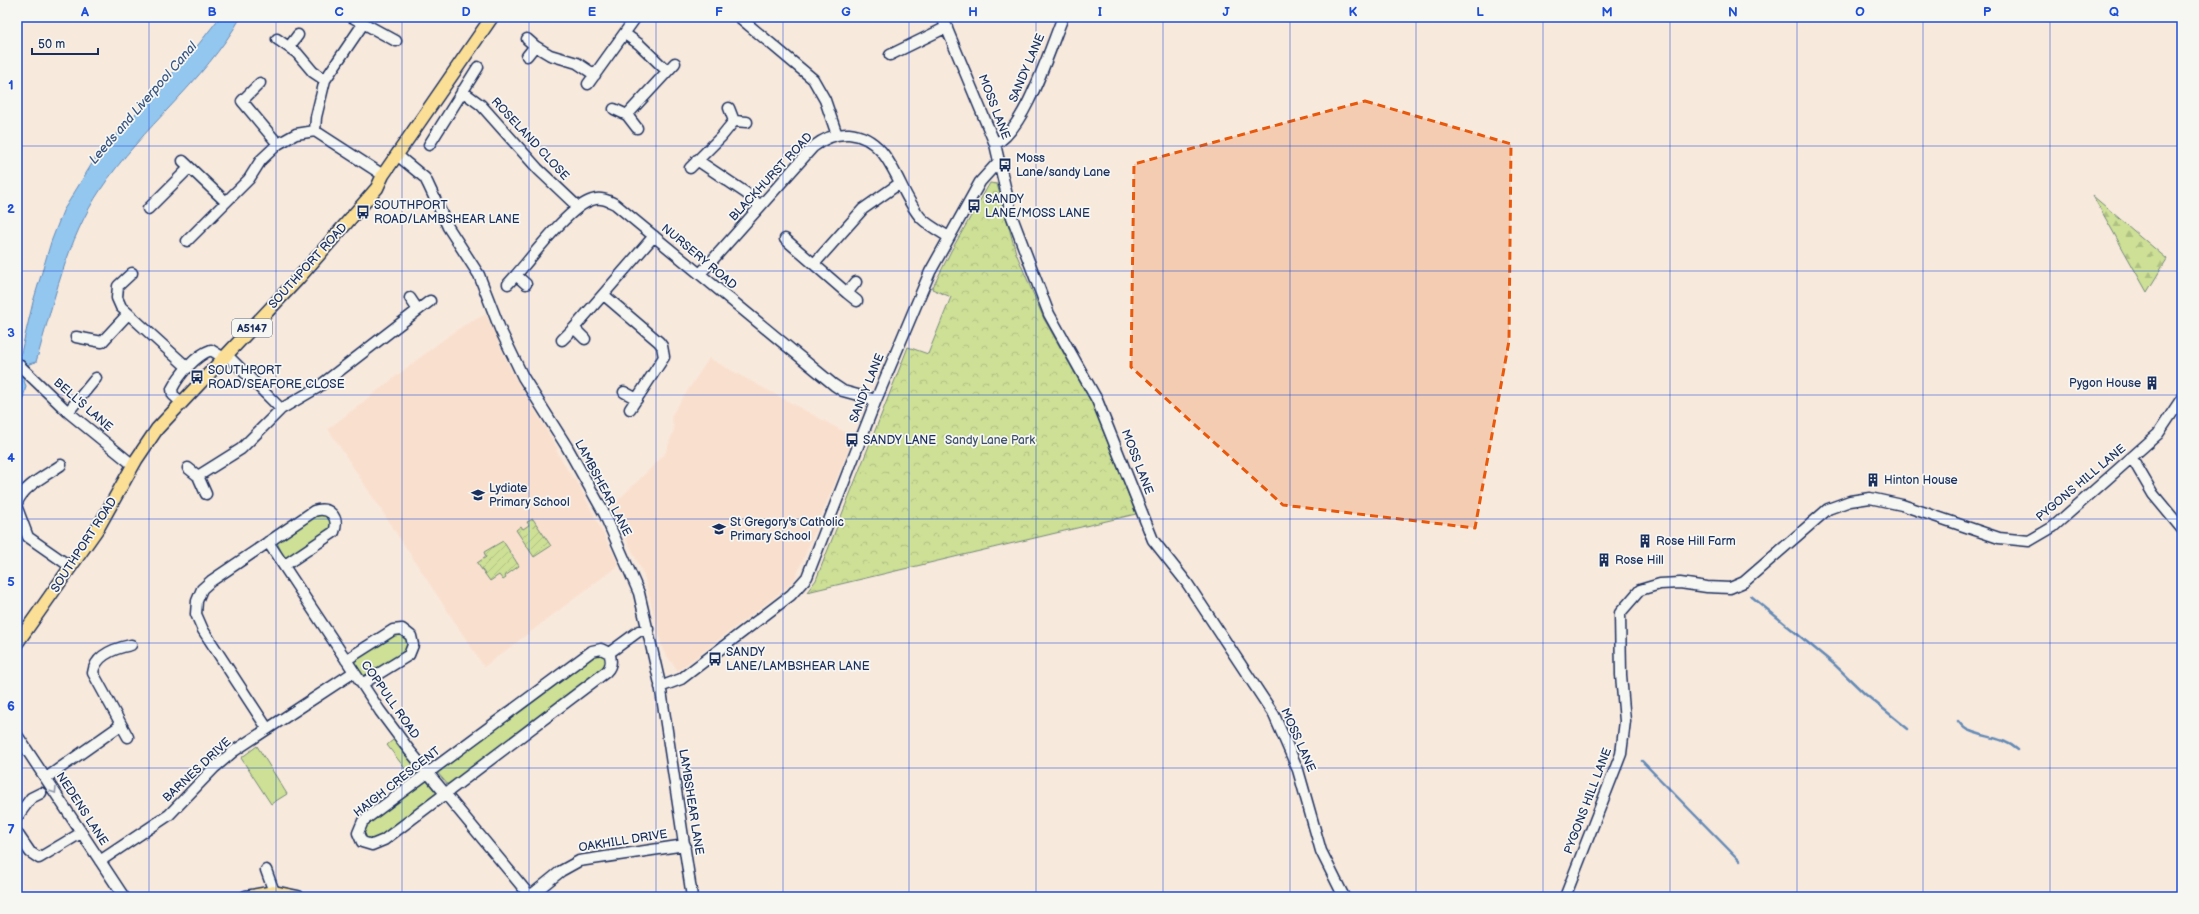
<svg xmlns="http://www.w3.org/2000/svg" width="2199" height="914" viewBox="0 0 2199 914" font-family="'Balsamiq Sans',sans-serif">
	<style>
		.built { fill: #f9e0ce }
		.grass { fill: #cde095; stroke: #74887a }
		.forest { fill: url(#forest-firs); stroke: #74887a }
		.park { fill: url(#park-crowns); stroke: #74887a }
		.garden { fill: url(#garden-furrows); stroke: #74887a }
		.water { fill: #93c7f0; stroke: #638ab6 }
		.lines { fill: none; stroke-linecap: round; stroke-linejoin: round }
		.stream { stroke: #638ab6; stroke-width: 2.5 }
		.minor-casing { stroke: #1b2f5e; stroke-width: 13 }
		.major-casing { stroke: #1b2f5e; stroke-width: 15 }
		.minor { stroke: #f6f6f2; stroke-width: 10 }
		.major { stroke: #fbdf96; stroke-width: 12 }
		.oneway { stroke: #8892a8 }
		.marked { fill: #e8590c; fill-opacity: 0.2; stroke: #e8590c; stroke-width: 3; stroke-dasharray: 8 5; stroke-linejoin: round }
		.grid { fill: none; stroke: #1d4ed8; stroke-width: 1; stroke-opacity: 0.55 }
		.labels { text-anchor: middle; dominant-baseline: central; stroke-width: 3.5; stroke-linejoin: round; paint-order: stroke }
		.shield { fill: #f6f6f2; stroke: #5d6b8a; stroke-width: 1 }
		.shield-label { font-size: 11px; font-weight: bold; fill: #1b2f5e }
		.street-label { font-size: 12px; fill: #1b2f5e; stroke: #f6f6f2 }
		.poi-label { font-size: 12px; fill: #1b2f5e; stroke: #f6f6f2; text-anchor: start }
		.park-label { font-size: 12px; fill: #3f5269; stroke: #f6f6f2 }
		.water-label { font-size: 13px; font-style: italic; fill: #395582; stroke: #f6f6f2 }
		.neatline { fill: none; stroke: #1d4ed8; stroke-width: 1.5 }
		.grid-label { font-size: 13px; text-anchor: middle; font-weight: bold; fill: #1d4ed8 }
	</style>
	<defs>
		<pattern id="forest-firs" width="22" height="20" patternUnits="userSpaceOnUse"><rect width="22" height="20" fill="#cde095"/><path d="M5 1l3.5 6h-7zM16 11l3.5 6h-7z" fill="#afc083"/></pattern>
		<pattern id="park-crowns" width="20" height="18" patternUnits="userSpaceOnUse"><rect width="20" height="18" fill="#cde095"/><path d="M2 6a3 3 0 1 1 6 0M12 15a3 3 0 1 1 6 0" fill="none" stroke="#afc083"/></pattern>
		<pattern id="garden-furrows" width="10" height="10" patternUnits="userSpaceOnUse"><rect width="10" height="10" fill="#cde095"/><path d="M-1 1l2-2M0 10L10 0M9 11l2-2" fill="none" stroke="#afc083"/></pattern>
	</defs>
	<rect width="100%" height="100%" fill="#f8e9dd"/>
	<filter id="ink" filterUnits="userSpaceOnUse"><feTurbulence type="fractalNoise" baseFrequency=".025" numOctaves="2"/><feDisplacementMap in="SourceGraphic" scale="8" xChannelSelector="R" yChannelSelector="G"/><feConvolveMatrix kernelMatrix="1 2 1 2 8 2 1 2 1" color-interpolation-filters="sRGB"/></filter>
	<g filter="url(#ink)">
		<path class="built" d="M 486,314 L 511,370 L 558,449 L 556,450 L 572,477 L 578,483 L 619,565 L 484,667 L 328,429 L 440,342 L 464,325 Z
			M 709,358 L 854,437 L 795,579 L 784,590 L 678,671 L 663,651 L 644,576 L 611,507 L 665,454 L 674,429 L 671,416 Z"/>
		<path class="grass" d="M 322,513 L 331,521 L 329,531 L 288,558 L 283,556 L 277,542 L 315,515 Z
			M 395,633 L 404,634 L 409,643 L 405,651 L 367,676 L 361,675 L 354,663 L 354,660 Z
			M 599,653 L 606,656 L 606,666 L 449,786 L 436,771 L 584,660 Z
			M 393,740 L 419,772 L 419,775 L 413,779 L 387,745 Z
			M 257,746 L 287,794 L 271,804 L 241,758 Z
			M 425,779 L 437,794 L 380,836 L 372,840 L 366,838 L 363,832 L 365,827 Z"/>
		<path class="forest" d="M 2093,196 L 2167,259 L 2147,292 Z"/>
		<path class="park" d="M 990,183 L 997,184 L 1016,253 L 1044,319 L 1094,407 L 1136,514 L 807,592 L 816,580 L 908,347 L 928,354 L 951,297 L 932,289 L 951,251 Z"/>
		<path class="garden" d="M 533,519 L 551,546 L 534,557 L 516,530 L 521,526 L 523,529 L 529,525 L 527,522 Z
			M 503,541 L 519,566 L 505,576 L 506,578 L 503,580 L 499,575 L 490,581 L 477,563 L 486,557 L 484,552 Z"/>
		<path class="water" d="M 220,17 L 241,17 C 204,82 142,127 101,189 C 67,239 53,304 36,362 L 29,364 L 24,381 L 26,386 L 17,424 L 17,371 L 22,365 L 20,357 L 33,302 L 51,242 L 63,211 L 96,157 L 198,45 Z"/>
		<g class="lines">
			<path class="stream" d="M 1751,596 L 1835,665 L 1865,694 L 1908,729
				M 1958,721 C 1961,725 1965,730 1970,731 C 1987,738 2003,737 2018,750
				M 1642,761 L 1740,861"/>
			<g class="minor-casing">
				<path id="minor" d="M 352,17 L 396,41
					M 739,17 L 813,79 L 825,100 L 837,135
					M 942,17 L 995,144 L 1012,217 L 1049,314 L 1097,400 L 1153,540 L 1187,583 L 1274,715 L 1298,770 L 1321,851 L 1344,897
					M 625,34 L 639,44 L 667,71
					M 277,39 L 297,53 L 313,72 L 325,80
					M 535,46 L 550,55 L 577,63 L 595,75
					M 289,47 L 298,35
					M 890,55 L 947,27
					M 527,56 L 535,46 L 527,39
					M 260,83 L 242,101 L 278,144
					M 588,84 L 636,17
					M 462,91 L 481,105 L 538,169 L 578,207
					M 729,108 L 734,121 L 747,122
					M 614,109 L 627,115 L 637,128
					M 627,115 L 675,63
					M 315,131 L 316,117 L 325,80 L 363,24
					M 995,144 C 1025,130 1050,48 1063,17
					M 429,145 L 478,67
					M 397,155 L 425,178 L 428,184 L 448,227 L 479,275 L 500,329 L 523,377 L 567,447 L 604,513 L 639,593 L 660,684 L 692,897
					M 697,160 L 746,193 L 760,206
					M 183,161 L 226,202
					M 690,168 L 721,137 L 734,121
					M 148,209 L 189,168
					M 785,239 L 847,293
					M 187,241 L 249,179 L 261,160 L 278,144 L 296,134 L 315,131 L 383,175
					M 814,264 L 863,209 L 900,183
					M 132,273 L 118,286 L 117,298 L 121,307 L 188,368
					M 700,274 L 813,147 C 823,139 835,133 849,134 C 892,138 897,191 921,218 C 929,226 939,231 949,237
					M 516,275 C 532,257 570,206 592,200 C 600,197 607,200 615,204 L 834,385 L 843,391 L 876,400
					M 856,282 L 847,293 L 857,301
					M 508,284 L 516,275 L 526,284
					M 604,295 L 659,342 L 662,346 L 664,357 L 630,409
					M 410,298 L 418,310 L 430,301
					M 574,328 L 654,236
					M 76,337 L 102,342 L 128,314
					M 562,340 L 574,328 L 585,339
					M 227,355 L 281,409
					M 17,363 L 68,412 L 133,465
					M 624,392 L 637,399
					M 182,403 L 173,395 L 172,389 C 179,375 196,355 211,350 L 224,358
					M 68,412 L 96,378
					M 2132,458 L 2153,494 L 2182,529
					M 188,468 L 198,476 L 206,494
					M 198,476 L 241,449 L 281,409 L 317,388 L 418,310
					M 17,503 C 23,486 47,475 61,465
					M 17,508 L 28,537 L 71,567
					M 268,542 L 380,711 L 409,750 L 530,896
					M 601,649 L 609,653 C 612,660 612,666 606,672 L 384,840 L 372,845 L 362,842 L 358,833 L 363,821 L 592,651 Z
					M 609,653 L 639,631 L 648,629
					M 346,660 L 393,630 L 402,629 L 411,636 L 413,645 L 409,655 L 362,684
					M 660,687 L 681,679 L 791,595 L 807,577 L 876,400 L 930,272 L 980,182 L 999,161
					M 267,728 L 203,630 L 196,614 L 197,601 L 202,589 L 211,581 L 314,511 C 329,506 340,517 334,532 L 285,565
					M 17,735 L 124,897
					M 128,737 L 93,673 C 95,655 116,648 131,645
					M 46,778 L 121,725
					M 17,817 L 31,798 L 41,793
					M 17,833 L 30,852 L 39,858 L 81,833
					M 100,861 L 169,815 L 214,768 L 234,751 L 354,672
					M 266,870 L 274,892
					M 529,897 L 561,871 L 579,861 L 685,845
					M 1565,897 L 1621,754 L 1625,721 L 1621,675 L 1620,613 L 1640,590 L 1660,584 L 1680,583 L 1707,587 L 1730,588 L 1744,582 L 1828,509 L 1850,501 L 1870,498 L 1902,505 L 1999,538 L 2029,541 L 2053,527 L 2158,434 L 2182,398"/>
			</g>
			<g class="major-casing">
				<path id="major" d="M 17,643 L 98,528 L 136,460 L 157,429 L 297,280 L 377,188 L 383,175 L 492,17
					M 246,897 L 274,892 L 298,897"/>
			</g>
			<use href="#minor" class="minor"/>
			<use href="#major" class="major"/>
		</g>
		<defs><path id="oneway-chevron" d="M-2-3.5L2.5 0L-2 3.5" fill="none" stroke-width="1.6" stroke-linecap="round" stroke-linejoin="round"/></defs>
		<use class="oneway" href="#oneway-chevron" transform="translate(54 791) rotate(58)"/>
	</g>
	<path class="marked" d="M 1365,101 L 1511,144 L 1509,341 L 1475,528 L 1283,505 L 1131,367 L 1134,164 Z"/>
	<path class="grid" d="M 149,17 L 149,897M 276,17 L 276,897M 402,17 L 402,897M 529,17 L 529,897M 656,17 L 656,897M 783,17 L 783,897M 909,17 L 909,897M 1036,17 L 1036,897M 1163,17 L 1163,897M 1290,17 L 1290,897M 1416,17 L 1416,897M 1543,17 L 1543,897M 1670,17 L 1670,897M 1797,17 L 1797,897M 1923,17 L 1923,897M 2050,17 L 2050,897M 17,146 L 2182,146M 17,271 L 2182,271M 17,395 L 2182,395M 17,519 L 2182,519M 17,643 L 2182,643M 17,768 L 2182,768"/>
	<defs>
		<g id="bus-bare" transform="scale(1.08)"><path d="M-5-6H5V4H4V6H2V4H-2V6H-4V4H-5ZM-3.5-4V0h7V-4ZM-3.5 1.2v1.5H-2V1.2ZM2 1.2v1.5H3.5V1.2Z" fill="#1b2f5e" stroke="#f6f6f2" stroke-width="2.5" paint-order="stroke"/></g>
		<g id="building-bare" transform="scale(1.08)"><path d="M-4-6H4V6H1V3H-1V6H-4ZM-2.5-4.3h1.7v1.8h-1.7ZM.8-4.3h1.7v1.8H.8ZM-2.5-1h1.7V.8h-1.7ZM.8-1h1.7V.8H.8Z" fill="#1b2f5e" stroke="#f6f6f2" stroke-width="2.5" paint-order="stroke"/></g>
		<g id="school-bare" transform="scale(1.08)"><path d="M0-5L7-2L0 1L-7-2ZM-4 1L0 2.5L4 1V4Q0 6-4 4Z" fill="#1b2f5e" stroke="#f6f6f2" stroke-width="2.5" paint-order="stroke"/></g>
	</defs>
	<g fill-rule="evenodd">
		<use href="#bus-bare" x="1005" y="165"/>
		<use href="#bus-bare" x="974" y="206"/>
		<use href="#bus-bare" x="363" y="212"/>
		<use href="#bus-bare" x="197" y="377"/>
		<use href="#building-bare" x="2152" y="383"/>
		<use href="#bus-bare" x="852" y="440"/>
		<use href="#building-bare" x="1873" y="480"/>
		<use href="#school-bare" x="478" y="495"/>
		<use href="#school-bare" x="719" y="529"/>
		<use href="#building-bare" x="1645" y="541"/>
		<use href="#building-bare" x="1604" y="560"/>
		<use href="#bus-bare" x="715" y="659"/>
	</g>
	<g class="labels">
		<rect class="shield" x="232" y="319" width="40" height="18" rx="3"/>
		<g class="shield-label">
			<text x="252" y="328">A5147</text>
		</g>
		<g class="street-label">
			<text transform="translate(1027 68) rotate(-67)">SANDY LANE</text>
			<text transform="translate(994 107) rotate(69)">MOSS LANE</text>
			<text transform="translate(530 139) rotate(47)">ROSELAND CLOSE</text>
			<text transform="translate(771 177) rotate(-47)">BLACKHURST ROAD</text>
			<text transform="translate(699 257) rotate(40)">NURSERY ROAD</text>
			<text transform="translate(308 266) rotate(-48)">SOUTHPORT ROAD</text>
			<text transform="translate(867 388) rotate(-68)">SANDY LANE</text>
			<text transform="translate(83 405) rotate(41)">BELL'S LANE</text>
			<text transform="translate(1137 462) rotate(69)">MOSS LANE</text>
			<text transform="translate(2081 483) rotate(-40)">PYGONS HILL LANE</text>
			<text transform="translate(603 488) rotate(62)">LAMBSHEAR LANE</text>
			<text transform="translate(84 545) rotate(-57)">SOUTHPORT ROAD</text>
			<text transform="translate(390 700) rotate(55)">COPPULL ROAD</text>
			<text transform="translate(1298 740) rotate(66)">MOSS LANE</text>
			<text transform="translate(197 770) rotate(-43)">BARNES DRIVE</text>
			<text transform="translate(397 782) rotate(-38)">HAIGH CRESCENT</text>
			<text transform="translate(1588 801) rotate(-69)">PYGONS HILL LANE</text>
			<text transform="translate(691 802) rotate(81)">LAMBSHEAR LANE</text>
			<text transform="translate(82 809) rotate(57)">NEDENS LANE</text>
			<text transform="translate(623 841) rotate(-9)">OAKHILL DRIVE</text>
		</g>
		<g class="poi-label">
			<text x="1016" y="158">Moss<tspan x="1016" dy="14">Lane/sandy Lane</tspan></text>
			<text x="985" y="199">SANDY<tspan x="985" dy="14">LANE/MOSS LANE</tspan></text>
			<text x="374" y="205">SOUTHPORT<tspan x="374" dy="14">ROAD/LAMBSHEAR LANE</tspan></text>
			<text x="208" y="370">SOUTHPORT<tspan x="208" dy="14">ROAD/SEAFORE CLOSE</tspan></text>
			<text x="2141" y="383" text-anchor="end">Pygon House</text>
			<text x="863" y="440">SANDY LANE</text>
			<text x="1884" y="480">Hinton House</text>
			<text x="489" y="488">Lydiate<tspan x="489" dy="14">Primary School</tspan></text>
			<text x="730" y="522">St Gregory's Catholic<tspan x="730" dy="14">Primary School</tspan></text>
			<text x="1656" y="541">Rose Hill Farm</text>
			<text x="1615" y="560">Rose Hill</text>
			<text x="726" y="652">SANDY<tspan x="726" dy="14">LANE/LAMBSHEAR LANE</tspan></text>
		</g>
		<g class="park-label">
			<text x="990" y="440">Sandy Lane Park</text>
		</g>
		<g class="water-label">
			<text transform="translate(143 103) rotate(-49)">Leeds and Liverpool Canal</text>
		</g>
	</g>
	<rect width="2199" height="914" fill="none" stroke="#f6f6f2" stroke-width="44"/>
	<path d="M32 48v6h66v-6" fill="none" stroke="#1b2f5e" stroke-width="2"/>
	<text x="38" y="48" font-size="12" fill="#1b2f5e" stroke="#f6f6f2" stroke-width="3" paint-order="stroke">50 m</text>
	<rect x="22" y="22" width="2155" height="870" class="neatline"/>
	<g class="grid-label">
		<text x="85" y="16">A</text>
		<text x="212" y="16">B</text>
		<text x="339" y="16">C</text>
		<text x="466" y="16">D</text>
		<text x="592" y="16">E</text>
		<text x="719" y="16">F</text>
		<text x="846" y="16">G</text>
		<text x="973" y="16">H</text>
		<text x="1100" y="16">I</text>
		<text x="1226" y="16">J</text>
		<text x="1353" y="16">K</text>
		<text x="1480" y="16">L</text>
		<text x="1607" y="16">M</text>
		<text x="1733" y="16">N</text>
		<text x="1860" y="16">O</text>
		<text x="1987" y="16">P</text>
		<text x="2114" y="16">Q</text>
		<text x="11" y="89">1</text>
		<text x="11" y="213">2</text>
		<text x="11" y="337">3</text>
		<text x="11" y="462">4</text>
		<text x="11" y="586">5</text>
		<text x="11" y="710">6</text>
		<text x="11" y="834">7</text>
	</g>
</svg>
